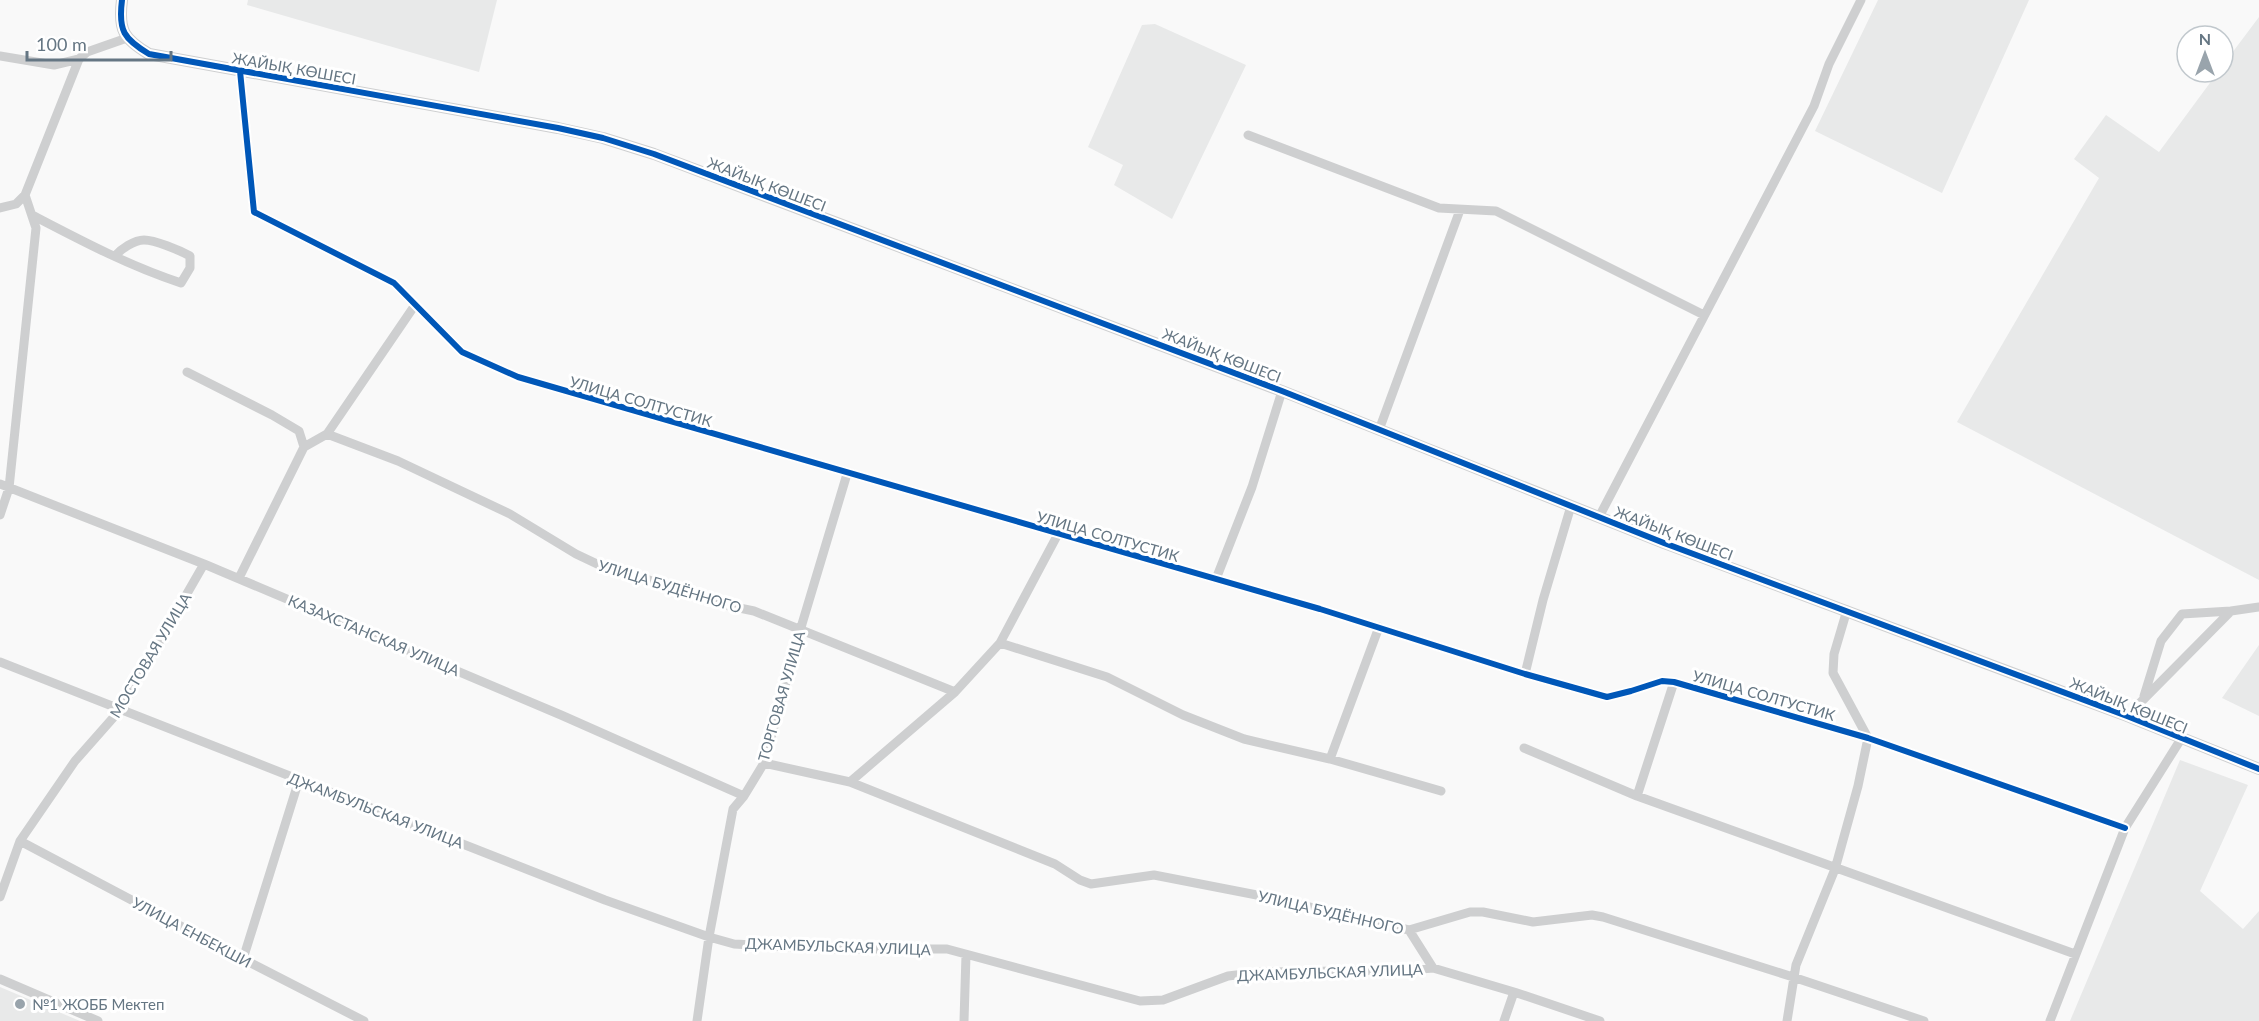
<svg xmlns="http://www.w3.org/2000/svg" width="2259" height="1021" viewBox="0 0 2259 1021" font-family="Lato,sans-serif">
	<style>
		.built { fill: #e8e9e9 }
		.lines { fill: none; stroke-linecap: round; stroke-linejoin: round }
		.minor { stroke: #cecfd0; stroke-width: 9 }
		.tertiary { stroke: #cecfd0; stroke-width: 12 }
		.cycleway-casing { stroke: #fff; stroke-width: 10 }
		.cycleway { stroke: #0057b8; stroke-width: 6 }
		.poi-dot { fill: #99a4ac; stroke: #fff; stroke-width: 2 }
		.labels { text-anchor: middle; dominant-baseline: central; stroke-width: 6; stroke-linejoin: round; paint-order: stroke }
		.street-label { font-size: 15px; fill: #657683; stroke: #fff }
		.poi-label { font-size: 15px; fill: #657683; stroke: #fff; text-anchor: start }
	</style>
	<rect width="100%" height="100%" fill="#f9f9f9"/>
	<path class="built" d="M 248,0 L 497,0 L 479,72 L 247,5 Z
		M 1878,0 L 2029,0 L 1942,193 L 1815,131 Z
		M 2259,17 L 2259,580 L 1957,422 L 2099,178 L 2074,159 L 2106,115 L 2159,152 L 2218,72 L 2223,72 L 2223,65 Z
		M 1155,24 L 1246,65 L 1172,219 L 1114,185 L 1123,165 L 1088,147 L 1142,25 Z
		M 2259,645 L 2259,716 L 2222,698 Z
		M 2180,760 L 2248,785 L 2200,891 L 2243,929 L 2259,911 L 2259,1021 L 2070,1021 Z
		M 0,987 L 80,1021 L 0,1021 Z"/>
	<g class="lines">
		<path class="minor" d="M 0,56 L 54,65 L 79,59
			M 240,71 L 254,212 L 394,283 L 462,352 L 518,377 L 1320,609 L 1525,674 L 1607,697 L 1631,691 L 1662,681 L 1674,682 L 1868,738 L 2125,828
			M 1248,135 L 1439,208 L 1496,211 L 1704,315
			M 0,208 L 16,204 L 25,195 L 79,59 L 87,52 L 127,38
			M 32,215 C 80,240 129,266 181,283 L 190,268 L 190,256 C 179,250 155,240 144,240 C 134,240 121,249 115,256
			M 187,372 L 272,415 L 299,431 L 304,447
			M 1379,430 L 1460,210
			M 327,434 L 398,461 L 510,514 L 576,554 L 614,572 L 646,579 L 720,604 L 754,611 L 955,692
			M 0,484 L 204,564 L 561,715 L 744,796
			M 0,515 L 9,488 L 36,228 L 25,195
			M 1599,517 L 1814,106 L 1829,64 L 1861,0
			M 239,578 L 304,447 L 327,434 L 415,305
			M 1216,579 L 1252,487 L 1282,391
			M 1000,643 L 1107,677 L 1183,715 L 1244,739 L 1330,759 L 1441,791
			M 0,662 L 605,900 L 709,937 L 734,944 L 826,949 L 947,949 L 1140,1001 L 1163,1000 L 1228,976 L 1261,972 L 1410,970 L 1433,968 L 1514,992 L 1600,1021
			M 1525,674 L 1543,600 L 1571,506
			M 2144,696 L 2161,641 L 2182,614 L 2231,611
			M 2127,716 L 2231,611 L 2259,607
			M 1524,748 L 1637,796 L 2075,954
			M 1330,759 L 1379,627
			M 764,763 L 850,782 L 955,692 L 1000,643 L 1058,534
			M 850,782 L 1055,864 L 1080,880 L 1091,884 L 1154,875 L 1262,896 L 1409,930 L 1470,912 L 1483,912 L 1533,922 L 1592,915 L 1603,917 L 1793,977 L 1924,1021
			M 1637,796 L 1674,682
			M 20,841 L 243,959 L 364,1021
			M 0,897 L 20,841 L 75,761 L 120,710 L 204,564
			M 1409,930 L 1433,968
			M 243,959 L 299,780
			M 0,979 L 98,1021
			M 697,1021 L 709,937 L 733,809 L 744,796 L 764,763 L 802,624 L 847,474
			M 964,1021 L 966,955
			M 1504,1021 L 1514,992
			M 1787,1021 L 1796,965 L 1835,869 L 1858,786 L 1868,738 L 1833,673 L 1834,654 L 1847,610
			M 2050,1021 L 2125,828 L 2181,739"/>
		<path class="tertiary" d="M 122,0 C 118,31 124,39 149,54 L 558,128 L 603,138 L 654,154 L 1282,391 L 1664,543 L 2127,716 L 2259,769"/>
		<g class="cycleway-casing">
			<path id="cycleway" d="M 122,0 C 118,31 124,39 149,54 L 558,128 L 603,138 L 654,154 L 1282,391 L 1664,543 L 2127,716 L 2259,769
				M 240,71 L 254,212 L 394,283 L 462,352 L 518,377 L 1320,609 L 1525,674 L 1607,697 L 1631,691 L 1662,681 L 1674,682 L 1868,738 L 2125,828"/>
		</g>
		<use href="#cycleway" class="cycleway"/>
	</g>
	<circle class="poi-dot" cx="20" cy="1004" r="6"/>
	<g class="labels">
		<g class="street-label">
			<text transform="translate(294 68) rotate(10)">ЖАЙЫҚ КӨШЕСІ</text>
			<text transform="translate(767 184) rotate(21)">ЖАЙЫҚ КӨШЕСІ</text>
			<text transform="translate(1222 355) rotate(21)">ЖАЙЫҚ КӨШЕСІ</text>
			<text transform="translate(641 401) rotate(16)">УЛИЦА СОЛТУСТИК</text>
			<text transform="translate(1674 533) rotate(21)">ЖАЙЫҚ КӨШЕСІ</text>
			<text transform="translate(1108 536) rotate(16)">УЛИЦА СОЛТУСТИК</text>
			<text transform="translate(670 586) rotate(17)">УЛИЦА БУДЁННОГО</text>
			<text transform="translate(374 635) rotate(23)">КАЗАХСТАНСКАЯ УЛИЦА</text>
			<text transform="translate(150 655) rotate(-59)">МОСТОВАЯ УЛИЦА</text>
			<text transform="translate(1764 695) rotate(16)">УЛИЦА СОЛТУСТИК</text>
			<text transform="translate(781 696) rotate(-74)">ТОРГОВАЯ УЛИЦА</text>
			<text transform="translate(2129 705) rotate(22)">ЖАЙЫҚ КӨШЕСІ</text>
			<text transform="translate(376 810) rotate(21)">ДЖАМБУЛЬСКАЯ УЛИЦА</text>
			<text transform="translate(1331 912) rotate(13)">УЛИЦА БУДЁННОГО</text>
			<text transform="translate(192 932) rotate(28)">УЛИЦА ЕНБЕКШИ</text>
			<text transform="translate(838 946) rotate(2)">ДЖАМБУЛЬСКАЯ УЛИЦА</text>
			<text transform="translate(1330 972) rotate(-2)">ДЖАМБУЛЬСКАЯ УЛИЦА</text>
		</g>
		<g class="poi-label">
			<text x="32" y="1004">№1 ЖОББ Мектеп</text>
		</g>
	</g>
	<g transform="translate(2205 54)"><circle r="28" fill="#ffffff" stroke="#c1c8cd" stroke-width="1.5"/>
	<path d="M0-4.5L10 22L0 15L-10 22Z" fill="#99a4ac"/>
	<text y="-9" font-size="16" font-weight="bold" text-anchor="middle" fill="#657683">N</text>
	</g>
	<path d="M27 51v9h144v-9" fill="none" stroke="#657683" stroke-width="3"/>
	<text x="36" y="51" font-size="18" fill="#657683" stroke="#ffffff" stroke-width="4.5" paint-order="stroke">100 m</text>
</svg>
